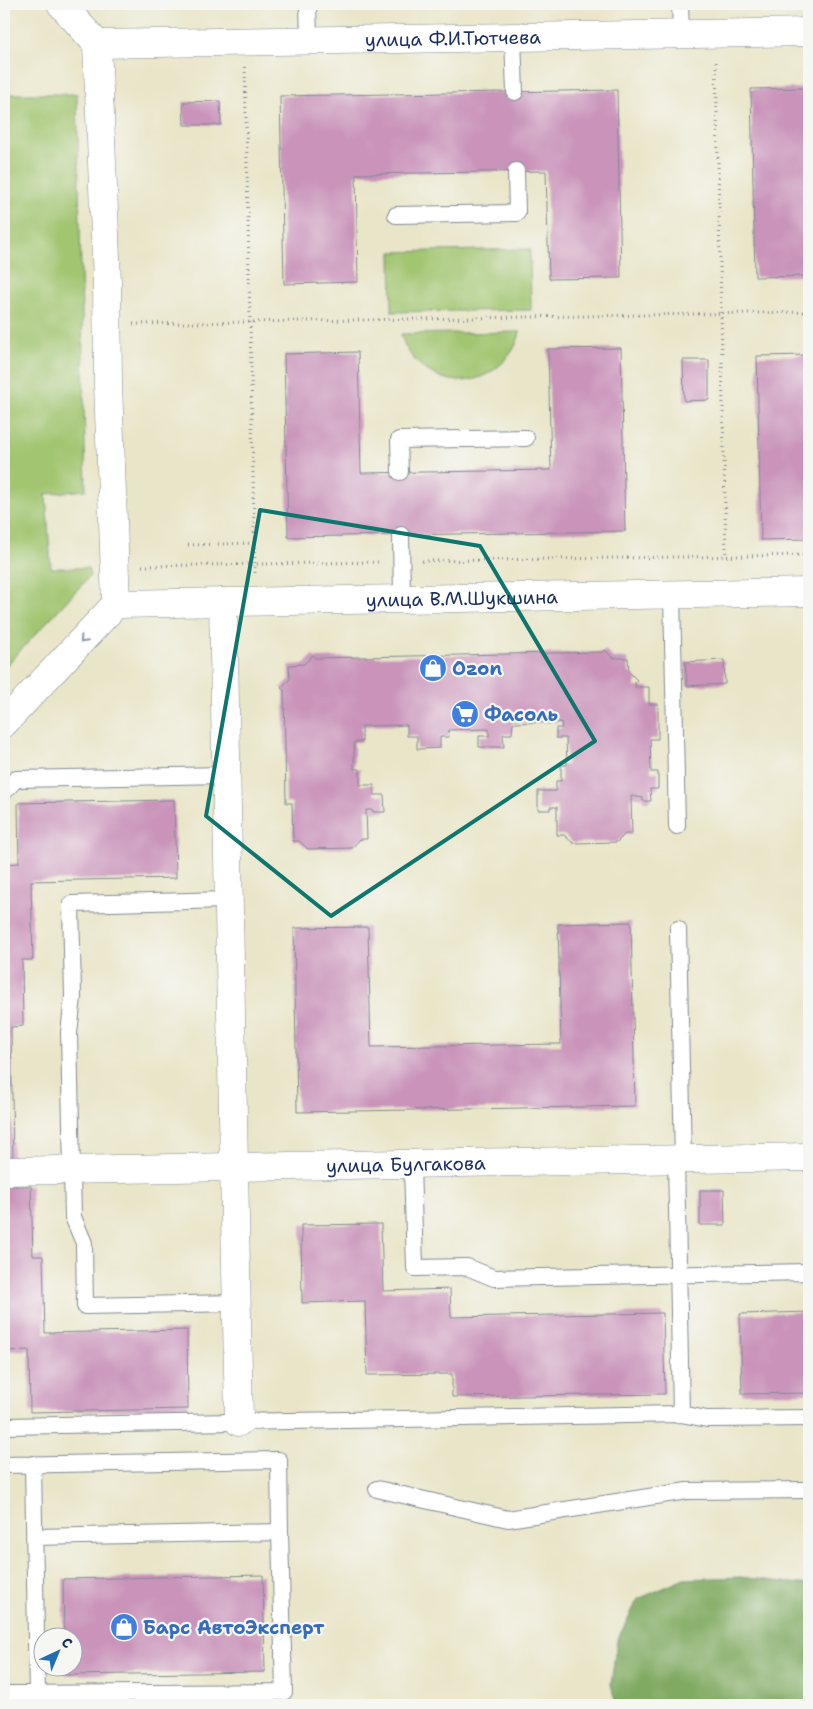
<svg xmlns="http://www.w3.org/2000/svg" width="813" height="1709" viewBox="0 0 813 1709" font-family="'Shantell Sans',sans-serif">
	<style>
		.green { fill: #a1c56f; stroke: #5e7a66 }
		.forest { fill: #80aa62; stroke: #4e6c60 }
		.building { fill: #c993ba }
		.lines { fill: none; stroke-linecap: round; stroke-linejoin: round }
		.service-casing { stroke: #828a93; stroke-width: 18 }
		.minor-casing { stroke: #828a93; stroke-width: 29 }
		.path { stroke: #828a93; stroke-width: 3; stroke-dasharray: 1 4; stroke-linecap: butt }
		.service { stroke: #fff; stroke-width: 16 }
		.minor { stroke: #fff; stroke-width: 28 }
		.oneway { stroke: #8d97ae }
		.marked { fill: none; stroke: #0f766e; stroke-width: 4; stroke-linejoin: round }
		.labels { text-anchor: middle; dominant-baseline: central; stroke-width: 4.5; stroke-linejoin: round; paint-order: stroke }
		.street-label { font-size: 19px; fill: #1b2f5e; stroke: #f6f6f2 }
		.shop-label { font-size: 19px; font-weight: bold; fill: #366cbe; stroke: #f6f6f2; text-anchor: start }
	</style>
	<rect width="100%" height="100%" fill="#f6f6f2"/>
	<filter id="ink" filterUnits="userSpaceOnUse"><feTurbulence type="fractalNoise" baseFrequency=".02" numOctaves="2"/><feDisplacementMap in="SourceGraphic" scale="10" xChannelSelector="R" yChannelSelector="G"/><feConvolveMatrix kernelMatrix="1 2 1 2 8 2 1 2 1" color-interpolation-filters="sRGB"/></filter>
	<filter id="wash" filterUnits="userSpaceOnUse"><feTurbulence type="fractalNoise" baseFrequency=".0096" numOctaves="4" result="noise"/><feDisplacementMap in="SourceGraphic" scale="20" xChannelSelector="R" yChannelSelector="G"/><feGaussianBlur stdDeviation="1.12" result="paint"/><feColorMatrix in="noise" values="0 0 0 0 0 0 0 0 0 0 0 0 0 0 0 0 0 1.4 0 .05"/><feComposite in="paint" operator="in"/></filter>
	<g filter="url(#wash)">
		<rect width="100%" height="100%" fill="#e9e5c8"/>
		<path class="green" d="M 4,94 L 77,94 L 86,490 L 46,494 L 51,568 L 88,568 L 90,576 L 4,668 Z
			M 530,249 L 531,310 L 392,312 L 391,252 Z
			M 520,332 C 515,358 488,381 461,381 C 434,381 407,361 401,334 Z"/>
		<path class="forest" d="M 740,1577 L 809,1585 L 809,1705 L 616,1705 L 611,1684 L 617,1640 L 638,1599 L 684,1579 Z"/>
		<g id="blocks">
			<path class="building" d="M 809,88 L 809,276 L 755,277 L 751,89 Z
				M 617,90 L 621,278 L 549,279 L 546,171 L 356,174 L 358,282 L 284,284 L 280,96 Z
				M 220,101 L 221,125 L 184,125 L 183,102 Z
				M 621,348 L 625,531 L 288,537 L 284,354 L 358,352 L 361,473 L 551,470 L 548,349 Z
				M 809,355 L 809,539 L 761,540 L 757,356 Z
				M 683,360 L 709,360 L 709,400 L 684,401 Z
				M 605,650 L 613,658 L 628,658 L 629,672 L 637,680 L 635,683 L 635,687 L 649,687 L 649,704 L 658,704 L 658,739 L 650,739 L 651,772 L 658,772 L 658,789 L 650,789 L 651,801 L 643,801 L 643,798 L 631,796 L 632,834 L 625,834 L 617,842 L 573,843 L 564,835 L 557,835 L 557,807 L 550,807 L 550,810 L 538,810 L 538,791 L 556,791 L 556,781 L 561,781 L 561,765 L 567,765 L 566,738 L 556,738 L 556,728 L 562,728 L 561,722 L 513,723 L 512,734 L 503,734 L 504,747 L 479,747 L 479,736 L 489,736 L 489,729 L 448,730 L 449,737 L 440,737 L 440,748 L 417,749 L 417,736 L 407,736 L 407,725 L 362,726 L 362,742 L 354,742 L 354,769 L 360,769 L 360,785 L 374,785 L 374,795 L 384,795 L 385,812 L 373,812 L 373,810 L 366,810 L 367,839 L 360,839 L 352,848 L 308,849 L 299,841 L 293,841 L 292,803 L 286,803 L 284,690 L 281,688 L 290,679 L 289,665 L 304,664 L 313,655 L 315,658 L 603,652 Z
				M 724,660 L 725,684 L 687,686 L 685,662 Z
				M 174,800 L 176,878 L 31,881 L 33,960 L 22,960 L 23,1026 L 11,1027 L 13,1160 L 4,1161 L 4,864 L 19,863 L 18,803 Z
				M 631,922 L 635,1106 L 297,1112 L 294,928 L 368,927 L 371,1047 L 561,1044 L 558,924 Z
				M 4,1186 L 31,1186 L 33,1256 L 43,1256 L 45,1333 L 187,1330 L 188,1409 L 30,1412 L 29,1350 L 4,1351 Z
				M 700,1190 L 724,1190 L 725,1225 L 700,1225 Z
				M 381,1224 L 383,1291 L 450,1289 L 451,1317 L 663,1313 L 665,1394 L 452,1397 L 452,1374 L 367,1375 L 365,1301 L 302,1303 L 301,1225 Z
				M 809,1312 L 809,1393 L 742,1394 L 740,1314 Z
				M 263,1575 L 265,1672 L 65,1675 L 65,1666 L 72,1666 L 72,1636 L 64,1636 L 63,1579 Z"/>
		</g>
	</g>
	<g filter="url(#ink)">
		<use href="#blocks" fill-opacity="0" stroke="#828a93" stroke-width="1"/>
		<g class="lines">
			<g class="service-casing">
				<path id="service" d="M 308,4 L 309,40
					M 680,4 L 681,34
					M 513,37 L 515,92
					M 396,215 L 517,213 L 516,171
					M 400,472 L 399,440 L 526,438
					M 401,535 L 402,599
					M 672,594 L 677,826
					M 4,792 L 16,779 L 226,775
					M 229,900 L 71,904 L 73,997 L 69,1033 L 73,1217 L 84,1243 L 85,1306 L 237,1303
					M 678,929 L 683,1159
					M 676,1159 L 681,1414
					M 412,1164 L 415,1268 L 467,1267 L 494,1278 L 809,1272
					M 4,1426 L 681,1414 L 707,1419 L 809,1418
					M 33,1464 L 37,1695
					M 4,1465 L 279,1460 L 280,1532
					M 377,1489 L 508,1519 L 687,1491 L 809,1490
					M 4,1694 L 284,1692 L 280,1532 L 34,1537"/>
			</g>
			<g class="minor-casing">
				<g id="minor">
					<path id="s1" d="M 97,44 L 809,32"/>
					<path d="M 223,602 L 239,1422"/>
					<path id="s2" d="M 116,604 L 809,592"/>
					<path d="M 4,723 L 116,604 L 108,384 L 107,282 L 97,44 L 61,4"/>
					<path id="s3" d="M 4,1171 L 809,1157"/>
				</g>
			</g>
			<path class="path" d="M 716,62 L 726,556
				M 245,67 L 255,576
				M 133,324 L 809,312
				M 188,545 L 254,543
				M 422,561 L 809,555
				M 142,566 L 381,562"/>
			<use href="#service" class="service"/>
			<use href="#minor" class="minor"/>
		</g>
		<defs><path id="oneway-chevron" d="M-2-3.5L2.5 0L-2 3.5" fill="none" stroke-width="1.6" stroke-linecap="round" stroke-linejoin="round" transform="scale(1.25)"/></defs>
		<use class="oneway" href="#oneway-chevron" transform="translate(83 640) rotate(133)"/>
	</g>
	<path class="marked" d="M 260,510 L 480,546 L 595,741 L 331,916 L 206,816 Z"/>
	<defs>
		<g id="shop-disc" transform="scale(1.4375)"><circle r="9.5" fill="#3f7fe0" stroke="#f6f6f2"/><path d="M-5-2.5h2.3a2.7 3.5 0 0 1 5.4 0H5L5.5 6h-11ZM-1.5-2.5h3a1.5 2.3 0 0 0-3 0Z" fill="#fff"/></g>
		<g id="supermarket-disc" transform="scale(1.4375)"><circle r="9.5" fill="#3f7fe0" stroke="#f6f6f2"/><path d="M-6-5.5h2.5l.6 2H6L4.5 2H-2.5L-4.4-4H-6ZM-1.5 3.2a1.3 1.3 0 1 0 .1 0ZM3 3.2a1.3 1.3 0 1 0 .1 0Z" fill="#fff"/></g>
	</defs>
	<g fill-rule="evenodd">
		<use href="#shop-disc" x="433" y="668"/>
		<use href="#supermarket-disc" x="465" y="714"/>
		<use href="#shop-disc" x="124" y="1627"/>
	</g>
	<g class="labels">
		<g class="street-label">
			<text stroke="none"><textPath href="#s1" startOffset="356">улица Ф.И.Тютчева</textPath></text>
			<text stroke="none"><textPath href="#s2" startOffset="346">улица В.М.Шукшина</textPath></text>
			<text stroke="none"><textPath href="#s3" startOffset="402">улица Булгакова</textPath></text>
		</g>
		<g class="shop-label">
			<text x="452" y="668">Ozon</text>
			<text x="484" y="714">Фасоль</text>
			<text x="143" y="1627">Барс АвтоЭксперт</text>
		</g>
	</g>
	<rect width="813" height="1709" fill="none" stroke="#f6f6f2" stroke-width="20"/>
	<g transform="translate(58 1652) rotate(44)"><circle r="24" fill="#f6f6f2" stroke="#9ea6b7"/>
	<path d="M0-4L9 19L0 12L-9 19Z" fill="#1f6fb2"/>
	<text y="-8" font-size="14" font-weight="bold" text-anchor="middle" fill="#1b2f5e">С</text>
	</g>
</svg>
